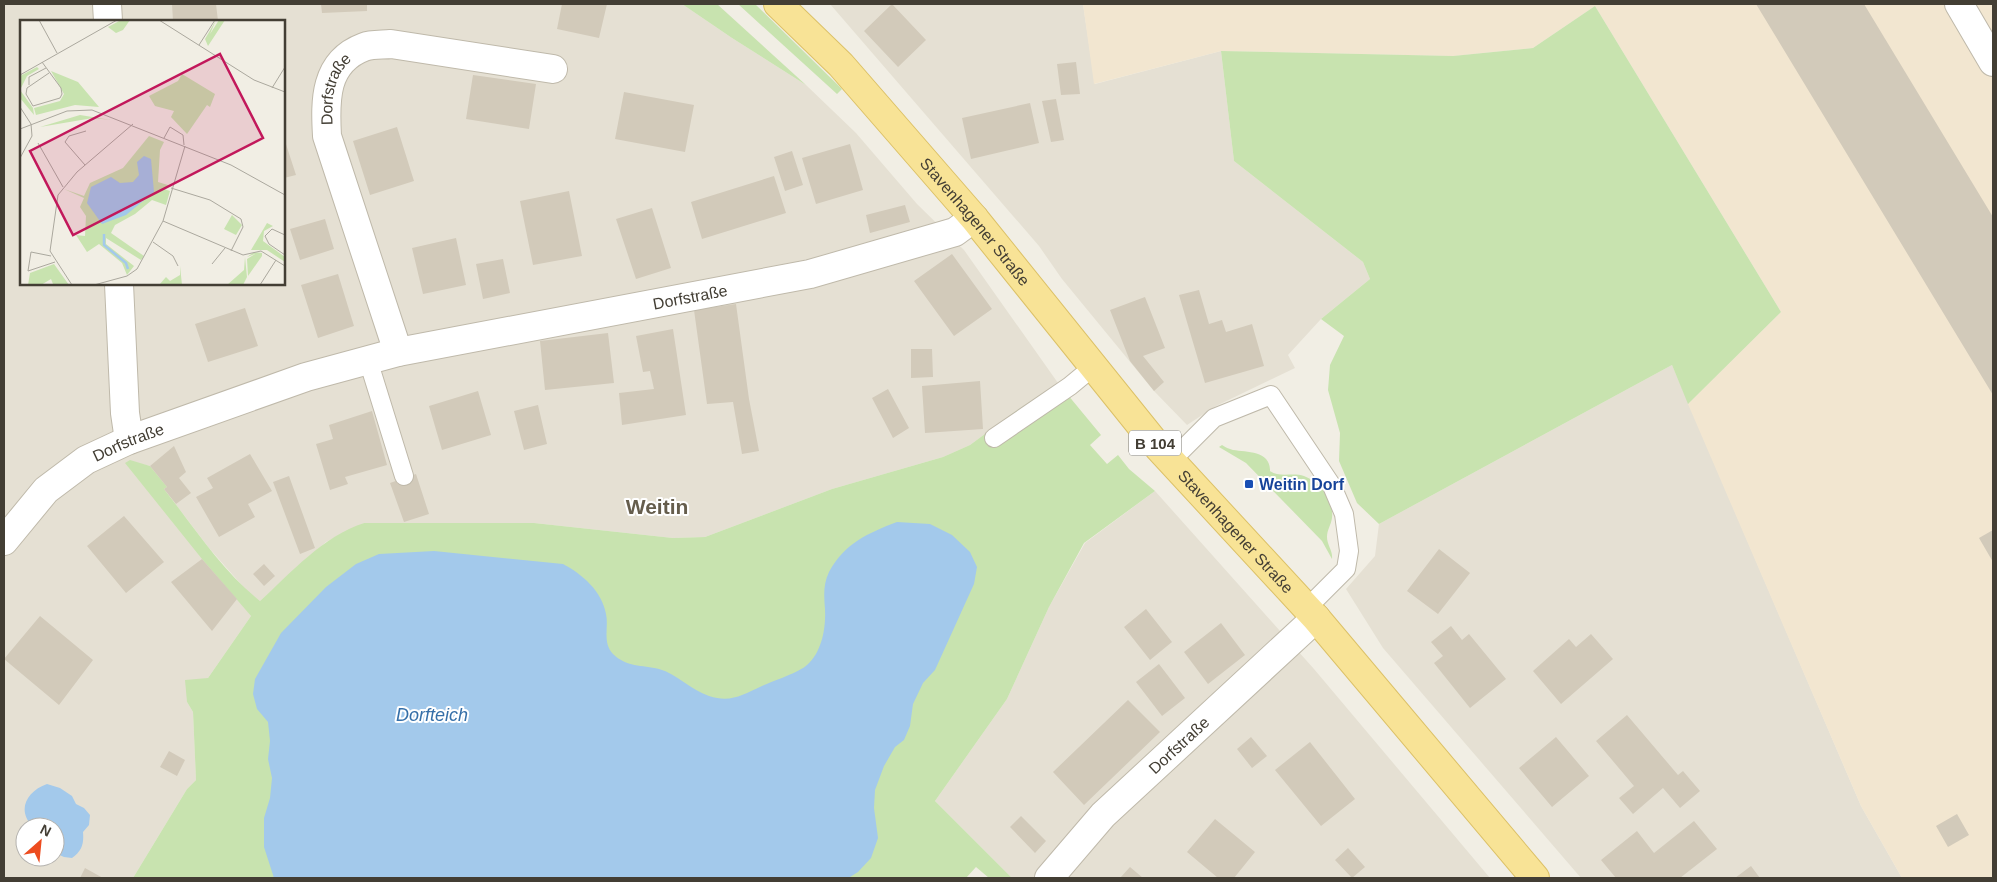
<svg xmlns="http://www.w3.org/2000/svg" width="1997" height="882" viewBox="0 0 1997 882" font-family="Helvetica,sans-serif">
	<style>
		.residential { fill: #e5e0d3; fill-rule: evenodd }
		.commercial { fill: #f2e6d0 }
		.green { fill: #c8e3af }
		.water { fill: #a3c9eb }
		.building { fill: #d2caba }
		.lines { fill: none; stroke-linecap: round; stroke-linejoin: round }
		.lane-casing { stroke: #bfb9aa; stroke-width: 20 }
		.street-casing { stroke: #bfb9aa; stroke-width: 30 }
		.primary-casing { stroke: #dcc167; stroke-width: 30 }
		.lane { stroke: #fff; stroke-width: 18 }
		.street { stroke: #fff; stroke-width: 28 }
		.primary { stroke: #f8e396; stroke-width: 28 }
		.transit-dot { fill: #1a4fb4; stroke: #fff; stroke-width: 2 }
		.labels { text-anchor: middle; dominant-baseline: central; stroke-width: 4; stroke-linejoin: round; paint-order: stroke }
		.shield { fill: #fff; stroke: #7b7871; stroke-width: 1 }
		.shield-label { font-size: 15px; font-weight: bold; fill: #433e34 }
		.street-label { font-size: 16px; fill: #433e34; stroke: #fff }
		.transit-label { font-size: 16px; font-weight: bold; fill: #164399; stroke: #fff; text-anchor: start }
		.water-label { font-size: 18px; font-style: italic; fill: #356fa8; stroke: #fff }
		.district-label { font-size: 21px; font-weight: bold; fill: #655d4c; stroke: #fff }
		.inset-river { fill: none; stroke: #a3c9eb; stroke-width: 2.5 }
		.inset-road { fill: none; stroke: #aba89e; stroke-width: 1 }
		.view { fill: #c2185b; fill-opacity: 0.15; stroke: #c2185b; stroke-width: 2.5 }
		.inset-edge { fill: none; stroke: #433e34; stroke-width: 2.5 }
	</style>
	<rect width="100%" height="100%" fill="#f1eee4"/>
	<path class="residential" d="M 4,4 L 682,4 L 732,38 L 806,85 L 856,133 L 917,204 L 964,250 L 1058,383 L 1016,411 L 970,445 L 943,457 L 832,489 L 705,537 L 673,538 L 534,523 L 364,523 L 326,542 L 260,601 L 247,591 L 209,548 L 164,489 L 166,487 L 150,466 L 137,463 L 251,616 L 208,678 L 187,702 L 193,712 L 196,780 L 187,789 L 133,878 L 4,878 ZM 21,21 L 284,21 L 284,284 L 21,284 ZM 25,827 L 55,827 L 55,857 L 25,857 Z
		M 830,4 L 1083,4 L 1095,84 L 1221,51 L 1234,161 L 1363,262 L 1370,279 L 1321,319 L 1288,355 L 1295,368 L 1216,406 L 1187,425 L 1154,391 L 1062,279 L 1039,246 Z
		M 1672,365 L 1861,806 L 1902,878 L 1581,878 L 1383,648 L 1346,589 L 1375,556 L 1379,524 Z
		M 1155,491 L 1314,669 L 1490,878 L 1012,878 L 935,801 L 1007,699 L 1049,607 L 1085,543 Z"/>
	<path class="commercial" d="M 1083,4 L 1993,4 L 1993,878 L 1902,878 L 1861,806 L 1688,404 L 1781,312 L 1595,6 L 1533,48 L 1453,56 L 1221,51 L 1094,84 Z"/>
	<path class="green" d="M 682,4 L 717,4 L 806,85 L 732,38 Z
		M 738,4 L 755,4 L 842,89 L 837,94 Z
		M 1595,6 L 1781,312 L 1688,404 L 1672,365 L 1379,524 L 1357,503 L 1339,461 L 1340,433 L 1328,390 L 1330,365 L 1344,336 L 1321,319 L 1370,279 L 1363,262 L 1234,161 L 1221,51 L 1453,56 L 1533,48 Z
		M 1058,383 L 1101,435 L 1090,445 L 1107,464 L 1118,455 L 1129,469 L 1155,491 L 1084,543 L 1049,607 L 1007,699 L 935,801 L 1012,878 L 989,878 L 976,867 L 966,878 L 133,878 L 187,789 L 196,780 L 193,712 L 187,702 L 185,680 L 208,678 L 251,616 L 202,559 L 125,463 L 130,460 L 150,466 L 167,487 L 164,489 C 194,527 222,571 260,601 C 291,573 323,536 364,523 L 534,523 L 673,538 L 705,537 L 832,489 L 943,457 L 970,445 L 1016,411 Z
		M 1222,445 C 1225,447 1229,449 1233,450 C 1247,452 1271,451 1270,471 C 1280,478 1293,472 1304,476 C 1321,483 1334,500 1332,518 C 1331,525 1327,530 1327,537 C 1327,545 1333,551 1332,559 L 1322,541 L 1246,463 L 1219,447 Z"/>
	<path class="water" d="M 897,522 L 930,524 L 952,535 L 970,552 L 977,567 L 974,584 L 935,670 L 923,683 L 913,704 L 910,726 L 904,740 L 895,747 L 884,766 L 875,790 L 874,808 L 878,838 L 871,858 L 858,872 L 850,877 L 274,878 L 264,847 L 264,818 L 270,798 L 272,778 L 268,759 L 270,741 L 268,722 L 257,709 L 253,694 L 255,679 L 281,633 L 326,587 L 356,564 L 379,554 L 434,551 L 563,564 C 582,574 602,591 606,614 C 609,627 602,642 613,654 C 626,667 642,665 659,669 C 677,674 691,690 709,696 C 731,703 742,695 762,686 C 773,681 800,672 807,665 C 822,652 826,628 825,609 C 824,597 823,584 829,572 C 845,543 868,533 897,522 Z
		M 47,784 L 60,788 L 72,796 L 76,804 L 84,808 L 90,815 L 89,825 L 83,832 C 84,844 82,851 72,858 L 64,857 L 55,853 L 55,827 L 33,827 C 16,810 27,791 47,784 Z"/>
	<path class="building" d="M 172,4 L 216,4 L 218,21 L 173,21 Z
		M 321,4 L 367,4 L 367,11 L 322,13 Z
		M 562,4 L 607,4 L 599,38 L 557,29 Z
		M 892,4 L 926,40 L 898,67 L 864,31 Z
		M 1756,4 L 1864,4 L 1993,217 L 1993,395 Z
		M 1076,62 L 1080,94 L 1061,95 L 1057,64 Z
		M 473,75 L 536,84 L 529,129 L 466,119 Z
		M 624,92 L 694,105 L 685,152 L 615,139 Z
		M 1056,99 L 1064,140 L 1051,142 L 1042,101 Z
		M 1030,103 L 1039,143 L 971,159 L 962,118 Z
		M 397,127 L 414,181 L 370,195 L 353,141 Z
		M 284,138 L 296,175 L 284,178 Z
		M 850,144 L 863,190 L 816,204 L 802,158 Z
		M 792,151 L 803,185 L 785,191 L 774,157 Z
		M 774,176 L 786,213 L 702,239 L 691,202 Z
		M 569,191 L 582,256 L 533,265 L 520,201 Z
		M 905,205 L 910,222 L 870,233 L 866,215 Z
		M 652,208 L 671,268 L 636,279 L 616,219 Z
		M 325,219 L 334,249 L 300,260 L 290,229 Z
		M 456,238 L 466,285 L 423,294 L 412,248 Z
		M 952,254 L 992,309 L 954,336 L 914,281 Z
		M 503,259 L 510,293 L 483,299 L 476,264 Z
		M 338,274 L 354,326 L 318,338 L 301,285 Z
		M 1199,290 L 1209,324 L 1222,320 L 1226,332 L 1252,324 L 1264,366 L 1205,383 L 1179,295 Z
		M 1145,297 L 1165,348 L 1143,356 L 1164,382 L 1154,391 L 1130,361 L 1110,310 Z
		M 736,304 L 749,399 L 759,451 L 742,454 L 733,402 L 707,404 L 694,310 Z
		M 245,308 L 258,346 L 208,362 L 195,324 Z
		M 673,329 L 686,415 L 622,425 L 619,393 L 654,389 L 650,371 L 643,372 L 636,336 Z
		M 608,333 L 614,383 L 545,390 L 540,341 Z
		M 911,349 L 932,349 L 933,377 L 911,378 Z
		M 980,381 L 983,429 L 925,433 L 922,386 Z
		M 888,389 L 909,428 L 893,438 L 872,398 Z
		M 478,391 L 491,435 L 442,450 L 429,406 Z
		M 538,405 L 547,444 L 524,450 L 514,411 Z
		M 372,411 L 387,465 L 345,477 L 348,484 L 330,490 L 316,444 L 333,439 L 329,425 Z
		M 174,446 L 186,472 L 179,478 L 191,493 L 176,504 L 164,489 L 167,487 L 150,466 Z
		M 250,454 L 272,491 L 248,504 L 255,517 L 219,537 L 196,497 L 213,488 L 207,478 Z
		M 416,474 L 429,514 L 404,522 L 390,483 Z
		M 289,476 L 315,548 L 300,554 L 273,482 Z
		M 124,516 L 164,562 L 126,593 L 87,546 Z
		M 1993,530 L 1993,562 L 1979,538 Z
		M 1439,549 L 1470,573 L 1438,614 L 1407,591 Z
		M 202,559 L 237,599 L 212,631 L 171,582 Z
		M 264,564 L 275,576 L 264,586 L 253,574 Z
		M 1146,609 L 1172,642 L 1150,660 L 1124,627 Z
		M 40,616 L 93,660 L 59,705 L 4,659 Z
		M 1221,623 L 1245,655 L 1208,684 L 1184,652 Z
		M 1451,626 L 1462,640 L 1469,634 L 1506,679 L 1470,708 L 1434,663 L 1443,656 L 1431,642 Z
		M 1591,634 L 1613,659 L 1561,704 L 1533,671 L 1569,639 L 1576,647 Z
		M 1159,664 L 1185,698 L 1162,716 L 1136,682 Z
		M 1128,700 L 1160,732 L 1084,805 L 1053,772 Z
		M 1627,715 L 1678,775 L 1683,771 L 1700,791 L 1680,808 L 1663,788 L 1633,814 L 1619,798 L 1634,786 L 1596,741 Z
		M 1251,737 L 1267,756 L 1252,768 L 1237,749 Z
		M 1556,737 L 1589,776 L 1552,807 L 1519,768 Z
		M 1310,742 L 1355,799 L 1321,826 L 1275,770 Z
		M 169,751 L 185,760 L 177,776 L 160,767 Z
		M 1957,814 L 1969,835 L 1948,847 L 1936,826 Z
		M 1021,816 L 1046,841 L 1035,853 L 1010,827 Z
		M 1215,819 L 1255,852 L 1234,878 L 1218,878 L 1187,852 Z
		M 1694,821 L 1717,849 L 1680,878 L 1616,878 L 1601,860 L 1637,831 L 1654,853 Z
		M 1348,848 L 1365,867 L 1352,878 L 1335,860 Z
		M 1751,866 L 1760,878 L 1735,878 Z
		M 1130,867 L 1143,878 L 1120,878 Z
		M 85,868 L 103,878 L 80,878 Z"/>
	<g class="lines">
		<g class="lane-casing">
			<path id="lane" d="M 368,360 L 404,476
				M 994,438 L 1070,386 L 1093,367
				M 1171,461 L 1214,418 L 1271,395 L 1332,486 L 1344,514 L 1349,551 L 1346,569 L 1307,608"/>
		</g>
		<g class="street-casing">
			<g id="street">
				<path d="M 107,4 L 108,21"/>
				<path d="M 1959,4 L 1993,62"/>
				<path d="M 119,284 L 125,413 L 129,440"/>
				<path id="s1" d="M 398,352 L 327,136 C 325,101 324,62 364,47 C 372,44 383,45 391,44 L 553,69"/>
				<path id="s2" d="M 4,541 L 46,490 L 86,460 L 129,440 L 306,377 L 398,352 L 810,274 L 955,232 L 974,218"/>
				<path id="s3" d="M 1049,878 L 1103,815 L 1316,618"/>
			</g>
		</g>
		<g class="primary-casing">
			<g id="primary">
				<path id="s4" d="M 778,4 L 841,65 L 974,218 L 1159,448 L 1316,618 L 1535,878"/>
			</g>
		</g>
		<use href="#lane" class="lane"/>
		<use href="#street" class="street"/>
		<use href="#primary" class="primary"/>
	</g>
	<rect class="transit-dot" x="1244" y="479" width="10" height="10" rx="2.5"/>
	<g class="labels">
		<rect class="shield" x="1129" y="430.5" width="52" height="25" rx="4"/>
		<g class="shield-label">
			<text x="1155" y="443">B 104</text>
		</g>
		<g class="street-label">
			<text stroke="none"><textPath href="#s1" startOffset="276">Dorfstraße</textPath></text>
			<text stroke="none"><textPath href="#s4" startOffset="294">Stavenhagener Straße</textPath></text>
			<text stroke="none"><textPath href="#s2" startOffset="744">Dorfstraße</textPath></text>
			<text stroke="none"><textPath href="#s2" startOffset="162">Dorfstraße</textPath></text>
			<text stroke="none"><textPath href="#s4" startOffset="699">Stavenhagener Straße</textPath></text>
			<text stroke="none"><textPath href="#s3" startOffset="186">Dorfstraße</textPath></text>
		</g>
		<g class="transit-label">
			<text x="1259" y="484">Weitin Dorf</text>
		</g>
		<g class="water-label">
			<text x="432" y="715">Dorfteich</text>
		</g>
		<g class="district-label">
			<text x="657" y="506">Weitin</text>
		</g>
	</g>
	<g transform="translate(20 20)">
		<rect width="265" height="265" fill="#f1eee4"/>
		<path d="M 101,0 L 110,0 L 103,10 L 96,13 L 88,7 ZM 196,0 L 190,14 L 199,0 L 205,0 L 188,26 L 185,19 ZM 17,47 L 19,49 L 7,56 L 0,70 L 13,88 L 14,95 L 0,78 L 0,56 ZM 31,51 L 58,62 L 79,87 L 55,85 L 16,95 L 14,88 L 40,81 L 44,74 ZM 162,54 L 195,74 L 190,87 L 187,85 L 167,114 L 151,97 L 154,91 L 135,86 L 129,76 L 158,61 ZM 60,95 L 91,100 L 73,98 L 20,107 ZM 129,116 L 144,122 L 140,130 L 138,162 L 151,166 L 144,169 L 150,171 L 146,185 L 132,180 L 115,194 L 95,205 L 91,213 L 124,236 L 121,240 L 86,218 L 86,224 L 114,246 L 107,255 L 102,243 L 79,224 L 67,232 L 56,215 L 65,216 L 66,196 L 60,187 L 64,178 L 44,169 L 64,176 L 70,163 L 103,148 ZM 212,195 L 222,205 L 216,215 L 204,209 ZM 247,203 L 253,206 L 244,211 L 243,221 L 265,237 L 265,242 L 247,230 L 231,230 ZM 234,232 L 242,233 L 242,236 L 228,256 L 227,239 L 235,234 L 227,237 ZM 225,237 L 227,257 L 223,265 L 207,265 L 224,250 ZM 34,244 L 49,265 L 30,265 L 33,264 L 31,259 L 21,265 L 8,265 L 10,253 ZM 160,246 L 162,265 L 139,265 L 146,257 L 150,261 L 160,255 Z" fill="#c8e3af"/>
		<path d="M 124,136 L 131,139 L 134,172 L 106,195 L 82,204 L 67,183 L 71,167 L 91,157 L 100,163 L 113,162 L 119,155 L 117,142 Z" fill="#a3c9eb"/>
		<path class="inset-river" d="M 84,214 L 84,225 L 106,243 L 108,249"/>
		<path class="inset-road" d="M 19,0 L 37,33M 139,0 L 234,60 L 265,72M 179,25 L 195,0M 22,42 L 41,68 L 42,74 L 40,78 L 13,86 L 6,74 L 7,68 L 29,53M 0,55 L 97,0M 9,65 L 9,57 L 26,48M 252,68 L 265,47M 0,87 L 11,104M 0,109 L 47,91 L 72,90 L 211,145 L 265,175M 144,118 L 150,107 L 163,115 L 164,125M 18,123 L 43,167M 0,138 L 12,116 L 11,104M 65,145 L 45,122 L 49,116 L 66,111M 151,168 L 190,180 L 221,199 L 223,207 L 211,231M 143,201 L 223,235 L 241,231 L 265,246M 265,215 L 252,209 L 245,216 L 249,224 L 265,235M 133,222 L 153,236 L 158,246M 31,236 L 11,232 L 8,251 L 35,242M 192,244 L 205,228M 52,265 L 30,231 L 38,175 L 57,152 L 113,104M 74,265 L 107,256 L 117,249 L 143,201 L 165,126M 240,265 L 256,240"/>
		<path class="view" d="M 200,34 L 243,118 L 53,215 L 10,131 Z"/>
		<rect width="265" height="265" class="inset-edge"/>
	</g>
	<rect width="1997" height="882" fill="none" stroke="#433e34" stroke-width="10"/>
	<g transform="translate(40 842) rotate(27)"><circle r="24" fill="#ffffff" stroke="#b4b2ae"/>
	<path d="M0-4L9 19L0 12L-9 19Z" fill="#ed4c1f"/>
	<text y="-8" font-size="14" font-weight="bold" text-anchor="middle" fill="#433e34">N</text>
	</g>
</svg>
